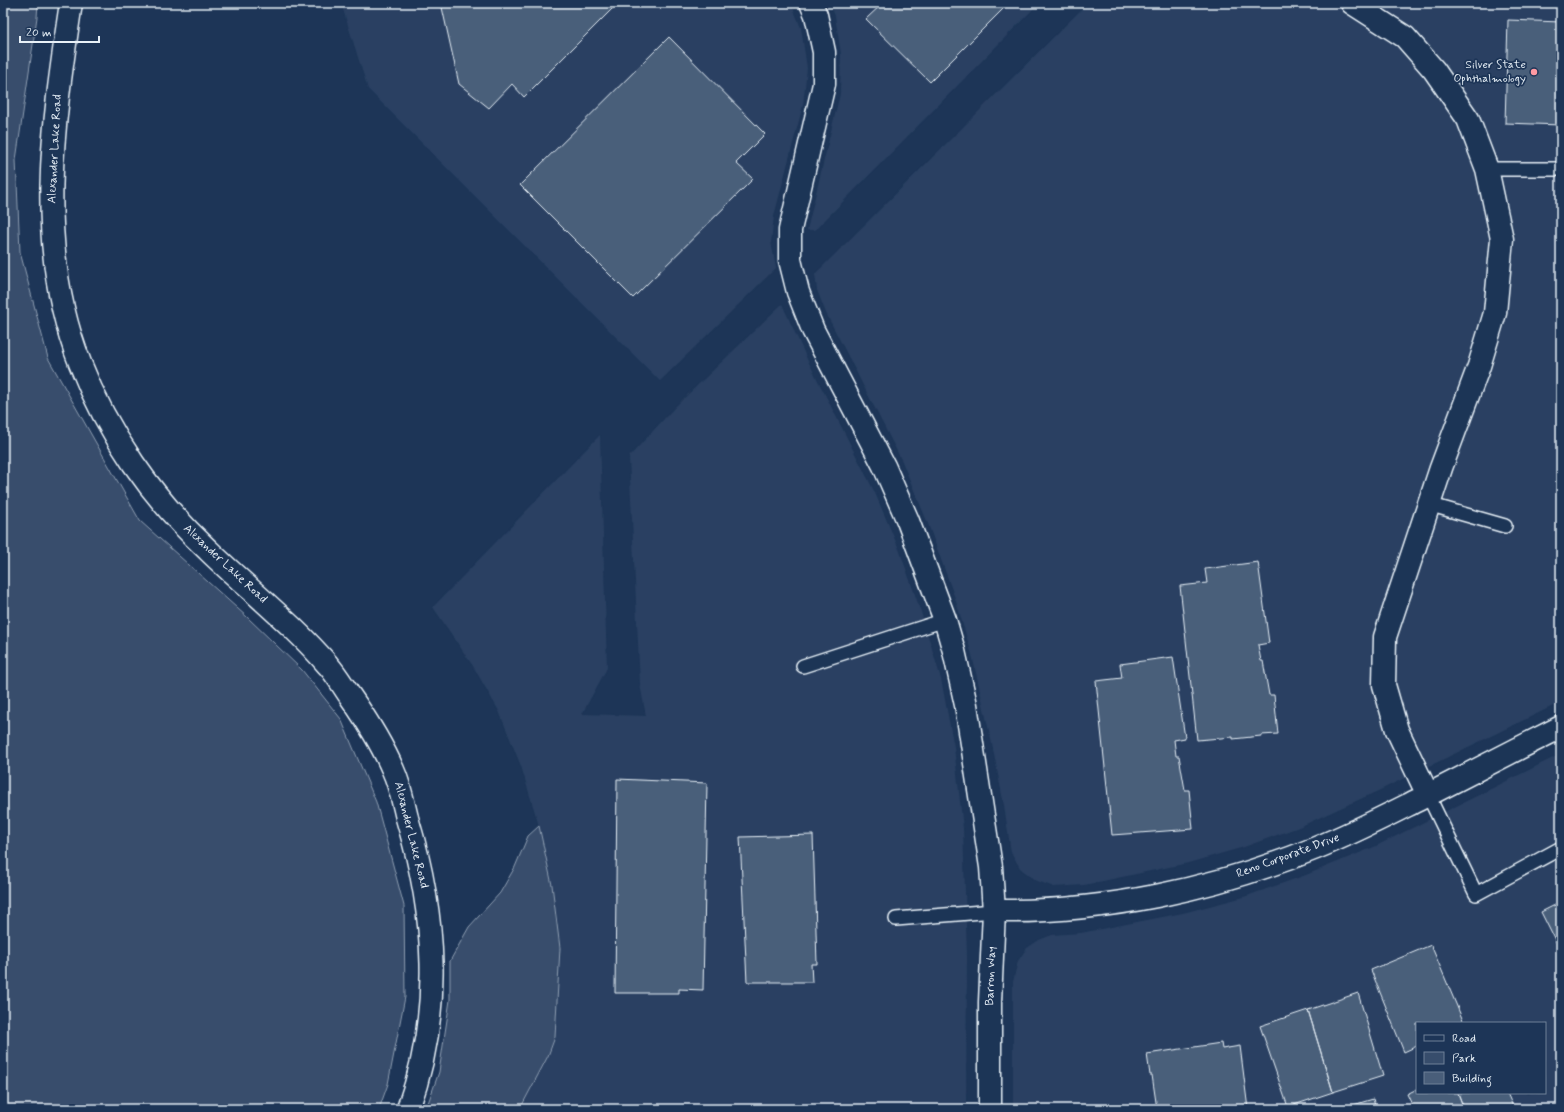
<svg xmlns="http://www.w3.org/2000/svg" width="1564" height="1112" viewBox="0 0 1564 1112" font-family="Mynerve,sans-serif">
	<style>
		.built { fill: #2a4162; fill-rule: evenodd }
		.green { fill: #374d6c; stroke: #909fb2 }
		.building { fill: #495e7a; stroke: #e8f1f8 }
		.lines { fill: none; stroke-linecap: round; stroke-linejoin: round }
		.lane-casing { stroke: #e8f1f8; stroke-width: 16 }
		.street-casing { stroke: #e8f1f8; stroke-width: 25 }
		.lane { stroke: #1d3557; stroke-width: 13 }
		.street { stroke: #1d3557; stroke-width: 22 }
		.poi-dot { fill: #ff9aa2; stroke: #1d3557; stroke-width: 1.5 }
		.labels { text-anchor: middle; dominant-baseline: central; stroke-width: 3.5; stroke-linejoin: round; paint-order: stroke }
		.poi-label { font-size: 12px; fill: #e8f1f8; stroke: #1d3557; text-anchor: end }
		.street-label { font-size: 12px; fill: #e8f1f8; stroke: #1d3557 }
	</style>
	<rect width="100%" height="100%" fill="#1d3557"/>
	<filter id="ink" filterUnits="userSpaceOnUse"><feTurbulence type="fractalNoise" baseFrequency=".025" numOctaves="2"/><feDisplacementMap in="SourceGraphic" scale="8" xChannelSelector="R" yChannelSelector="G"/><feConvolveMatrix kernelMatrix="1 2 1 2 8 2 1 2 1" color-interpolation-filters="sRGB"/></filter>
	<g filter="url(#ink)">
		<path class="built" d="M 341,3 L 791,3 L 801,28 L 807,68 L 803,105 L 774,216 L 771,242 L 776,268 L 660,381 L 368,89 Z
			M 830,3 L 1039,3 L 815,230 L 807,230 L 840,94 L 841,54 L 835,16 Z
			M 1088,3 L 1561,3 L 1561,702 L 1380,790 L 1299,827 L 1244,847 L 1188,863 L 1084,885 L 1054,887 L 1035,880 L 1020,868 L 1011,852 L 1004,805 L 992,744 L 972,655 L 955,598 L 927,521 L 901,459 L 826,313 L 817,290 L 815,274 Z
			M 782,304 L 807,359 L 875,493 L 899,549 L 921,612 L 941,679 L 954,747 L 963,828 L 967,957 L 966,1109 L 520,1109 L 548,1056 L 555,1037 L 552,885 L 539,826 L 521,766 L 499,711 L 473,666 L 433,607 L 600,435 L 607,668 L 582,714 L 646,716 L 640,684 L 629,457 L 676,406 Z
			M 1561,754 L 1561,1109 L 1013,1109 L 1013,982 L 1018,961 L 1027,948 L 1039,940 L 1052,935 L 1081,933 L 1183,913 L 1244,897 L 1306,875 L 1374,847 ZM 1417,1023 L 1545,1023 L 1545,1093 L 1417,1093 Z"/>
		<path class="green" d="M 3,3 L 38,3 L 37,17 L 16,160 L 20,252 L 48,358 L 140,521 L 247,617 L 302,670 L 341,719 L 376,802 L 404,906 L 405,997 L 388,1084 L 379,1109 L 3,1109 Z
			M 539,826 L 552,885 L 560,948 L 555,1037 L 548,1056 L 520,1109 L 426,1109 L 439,1072 L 450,1000 L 450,961 L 469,927 L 500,893 L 515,867 L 528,836 Z"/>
		<path class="building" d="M 441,3 L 618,3 L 524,97 L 512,84 L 489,108 L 459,84 Z
			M 883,3 L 1009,3 L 930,82 L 866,19 Z
			M 1508,20 L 1561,22 L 1561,125 L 1505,123 Z
			M 669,37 L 765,134 L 736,163 L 753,179 L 633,298 L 520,185 Z
			M 1560,365 L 1561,365 L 1561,470 L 1560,469 Z
			M 1258,562 L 1269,643 L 1258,645 L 1261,661 L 1263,661 L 1269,695 L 1274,695 L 1278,734 L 1261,735 L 1261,736 L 1233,739 L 1233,737 L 1197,740 L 1180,586 L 1207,583 L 1205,569 Z
			M 1173,657 L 1185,738 L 1174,740 L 1176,756 L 1179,756 L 1185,790 L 1189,790 L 1193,829 L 1112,835 L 1096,681 L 1122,678 L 1120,664 Z
			M 617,779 L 707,783 L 703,990 L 679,989 L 679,993 L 615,993 Z
			M 813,835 L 817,964 L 811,964 L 812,982 L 747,982 L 740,837 Z
			M 1561,902 L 1561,952 L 1541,912 Z
			M 1431,945 L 1464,1023 L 1417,1023 L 1417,1046 L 1404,1052 L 1371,970 Z
			M 1358,993 L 1383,1076 L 1333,1092 L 1308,1010 Z
			M 1308,1010 L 1333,1092 L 1288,1107 L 1260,1026 Z
			M 1221,1043 L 1222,1049 L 1240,1046 L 1248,1109 L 1157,1109 L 1152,1075 L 1150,1075 L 1147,1054 Z
			M 1417,1089 L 1417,1093 L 1458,1093 L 1464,1109 L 1414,1109 L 1407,1094 Z
			M 1458,1093 L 1507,1093 L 1514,1109 L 1464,1109 Z
			M 1373,1099 L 1376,1109 L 1340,1109 Z"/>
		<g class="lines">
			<g class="lane-casing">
				<path id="lane" d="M 1487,169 L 1561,169
					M 1428,504 L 1505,526
					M 803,666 L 945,620
					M 1428,795 L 1476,894 L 1561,848
					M 896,919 L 994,911"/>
			</g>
			<g class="street-casing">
				<path id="street" d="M 71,3 C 53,123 34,247 80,363 C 107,433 153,499 208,550 C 248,589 292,623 328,665 C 337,675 343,686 350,696 C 366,719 382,744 393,770 C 400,785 403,802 407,818 C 436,915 443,1012 408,1109
					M 811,3 L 816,15 L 824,52 L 824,84 L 790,230 L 790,260 L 798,292 L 813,330 L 884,466 L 908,521 L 945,620 L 954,651 L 966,705 L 991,867 L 994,911 L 990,1002 L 990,1109
					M 1352,3 L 1405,37 L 1434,70 L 1468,119 L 1487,169 L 1502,239 L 1495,313 L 1479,366 L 1441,468 L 1385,637 L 1384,685 L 1397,730 L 1428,795
					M 994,911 C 1103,913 1215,889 1316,848 C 1351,834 1384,817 1418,800 C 1465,776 1513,751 1561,727"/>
			</g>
			<use href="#lane" class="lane"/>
			<use href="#street" class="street"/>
		</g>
	</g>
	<circle class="poi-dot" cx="1534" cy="72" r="4"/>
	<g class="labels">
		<g class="poi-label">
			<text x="1526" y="65">Silver State<tspan x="1526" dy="14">Ophthalmology</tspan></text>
		</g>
		<g class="street-label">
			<text transform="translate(55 149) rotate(-87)">Alexander Lake Road</text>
			<text transform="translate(225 564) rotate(43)">Alexander Lake Road</text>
			<text transform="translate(411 835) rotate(76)">Alexander Lake Road</text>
			<text transform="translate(1288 856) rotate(-20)">Reno Corporate Drive</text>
			<text transform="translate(991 976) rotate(-88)">Barron Way</text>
		</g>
	</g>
	<rect width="1564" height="1112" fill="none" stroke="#1d3557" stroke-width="16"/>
	<rect x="8" y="8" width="1548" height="1096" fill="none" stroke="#e8f1f8" stroke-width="1.5" filter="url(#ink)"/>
	<rect x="1416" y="1022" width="130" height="72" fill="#1d3557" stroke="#6e8097"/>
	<rect x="1424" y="1035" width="20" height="6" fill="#1d3557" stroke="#6e8097"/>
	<text x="1452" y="1042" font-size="12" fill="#e8f1f8">Road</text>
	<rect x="1424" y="1052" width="20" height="12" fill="#374d6c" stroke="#6e8097"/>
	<text x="1452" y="1062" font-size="12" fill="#e8f1f8">Park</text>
	<rect x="1424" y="1072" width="20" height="12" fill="#495e7a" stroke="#6e8097"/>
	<text x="1452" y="1082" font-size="12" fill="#e8f1f8">Building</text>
	<path d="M20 36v6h79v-6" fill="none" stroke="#e8f1f8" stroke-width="2"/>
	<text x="26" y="36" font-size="12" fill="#e8f1f8" stroke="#1d3557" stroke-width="3" paint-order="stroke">20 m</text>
</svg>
